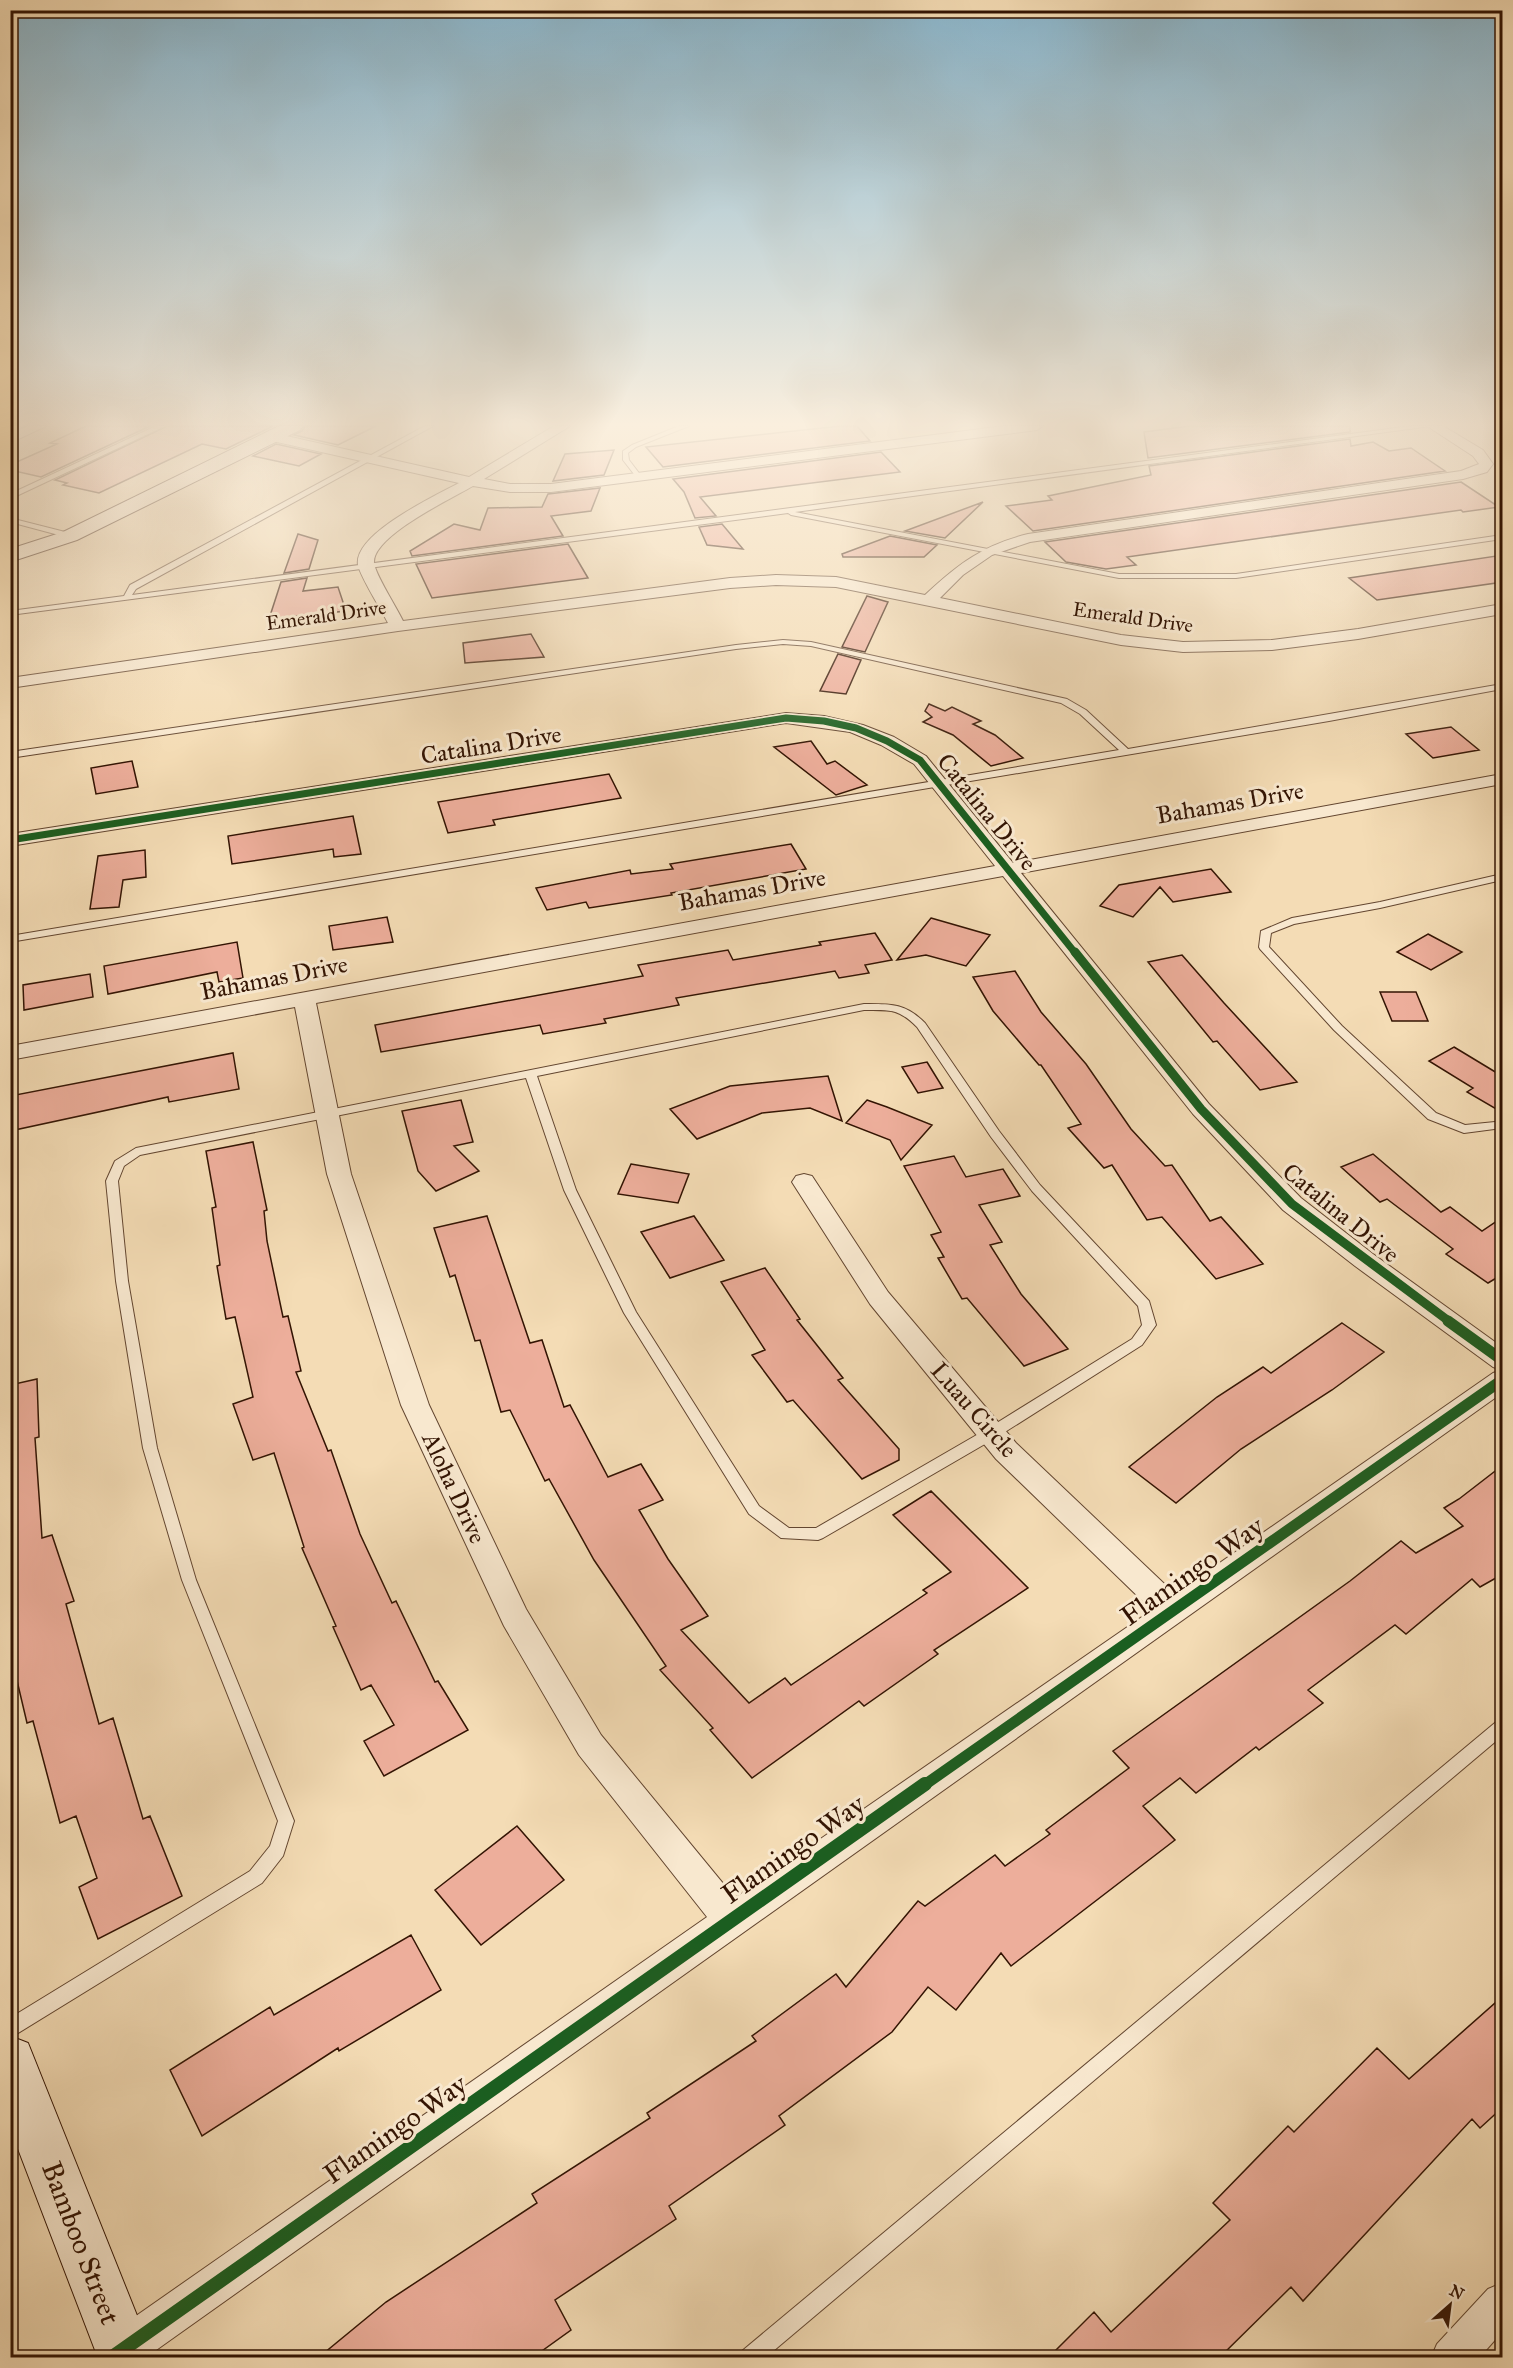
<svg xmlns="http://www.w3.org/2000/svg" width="1513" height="2368" viewBox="0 0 1513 2368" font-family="'IM FELL Great Primer',serif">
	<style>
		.building { fill: #edae9b; stroke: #331403; stroke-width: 1.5 }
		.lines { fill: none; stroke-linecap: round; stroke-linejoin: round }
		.lane-casing { stroke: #634630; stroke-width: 2 }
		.street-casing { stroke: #634630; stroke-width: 2 }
		.secondary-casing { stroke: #331403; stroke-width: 2 }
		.lane { fill: #f8e8cf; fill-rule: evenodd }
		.street { fill: #f8e8cf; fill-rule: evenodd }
		.secondary { fill: #f8e8cf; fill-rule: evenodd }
		.cycleway-far3-casing { stroke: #f8e8cf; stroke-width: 10 }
		.cycleway-far2-casing { stroke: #f8e8cf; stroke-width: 13 }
		.cycleway-far1-casing { stroke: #f8e8cf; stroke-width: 15 }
		.cycleway-casing { stroke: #f8e8cf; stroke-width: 17 }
		.cycleway-far3 { stroke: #1b5e20; stroke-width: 7 }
		.cycleway-far2 { stroke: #1b5e20; stroke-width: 9 }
		.cycleway-far1 { stroke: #1b5e20; stroke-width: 11 }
		.cycleway { stroke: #1b5e20; stroke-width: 14 }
		.labels { text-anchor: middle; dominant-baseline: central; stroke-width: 6; stroke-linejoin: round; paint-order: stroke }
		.far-street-label { font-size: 20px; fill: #331403; stroke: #f8e8cf }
		.street-label { font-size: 24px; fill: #331403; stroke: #f8e8cf }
		.near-street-label { font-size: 28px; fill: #331403; stroke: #f8e8cf }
	</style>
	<rect width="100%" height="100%" fill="#f4dcb5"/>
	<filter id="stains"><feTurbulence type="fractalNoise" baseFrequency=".00333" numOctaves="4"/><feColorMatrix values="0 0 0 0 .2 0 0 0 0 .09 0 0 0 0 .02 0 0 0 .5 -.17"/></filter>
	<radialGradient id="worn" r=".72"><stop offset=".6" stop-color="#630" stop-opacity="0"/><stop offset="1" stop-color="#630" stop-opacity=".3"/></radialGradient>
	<path class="building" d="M 86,426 L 150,426 L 41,477 L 10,470 L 10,465 L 57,444 L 50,443 Z
		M 167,426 L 273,426 L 226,449 L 202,444 L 99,493 L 63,485 L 67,483 L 55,480 Z
		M 305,426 L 376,426 L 338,445 L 294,435 L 302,431 Z
		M 840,426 L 857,426 L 870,441 L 663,467 L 646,447 Z
		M 1190,426 L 1350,426 L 1350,432 L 1148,458 L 1144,432 Z
		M 1350,439 L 1351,446 L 1373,442 L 1389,451 L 1411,448 L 1445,471 L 1033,531 L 1006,506 L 1052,500 L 1048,496 L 1151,475 L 1149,466 Z
		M 276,444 L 321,454 L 299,466 L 253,456 Z
		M 614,450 L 604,475 L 553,481 L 565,454 Z
		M 881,452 L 900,472 L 700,497 L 716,516 L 695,518 L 684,492 L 673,479 Z
		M 1461,482 L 1499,507 L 1463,512 L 1461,510 L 1127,557 L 1136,565 L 1106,569 L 1066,562 L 1045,542 Z
		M 600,488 L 591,511 L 551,516 L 563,536 L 412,556 L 410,551 L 454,524 L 480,530 L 488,508 L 542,507 L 548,494 Z
		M 983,502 L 945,538 L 905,531 Z
		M 722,524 L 743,549 L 707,545 L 699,527 Z
		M 298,534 L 318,540 L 309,569 L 284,573 Z
		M 890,536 L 937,545 L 924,557 L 843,557 L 842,554 Z
		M 568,544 L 588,578 L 432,598 L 416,564 Z
		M 1503,555 L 1503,582 L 1377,600 L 1349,578 Z
		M 307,578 L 303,591 L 338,587 L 346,611 L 269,619 L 281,582 Z
		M 867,596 L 888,602 L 865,652 L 842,647 Z
		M 531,634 L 544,657 L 465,663 L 463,643 Z
		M 838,654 L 861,660 L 846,694 L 820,691 Z
		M 929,704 L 945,711 L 952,707 L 981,721 L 973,724 L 995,735 L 1023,758 L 991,766 L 953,735 L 923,722 L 932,717 L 925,711 Z
		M 1451,727 L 1479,750 L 1433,758 L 1406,734 Z
		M 811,741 L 827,764 L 835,761 L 867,785 L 836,795 L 774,747 Z
		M 132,761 L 138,787 L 96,794 L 91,768 Z
		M 609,774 L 621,798 L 493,820 L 495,825 L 448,833 L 438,802 Z
		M 353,816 L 361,854 L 334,857 L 333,849 L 232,864 L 228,836 Z
		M 791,844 L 806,869 L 671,893 L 672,895 L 589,908 L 586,902 L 547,910 L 536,888 L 630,870 L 631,874 L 673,869 L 670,864 Z
		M 145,850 L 146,877 L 123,880 L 119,907 L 90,909 L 98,856 Z
		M 1211,869 L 1231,892 L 1173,902 L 1160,887 L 1133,917 L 1100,906 L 1119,885 Z
		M 387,917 L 393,942 L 333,950 L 329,926 Z
		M 931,918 L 990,935 L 966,966 L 926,955 L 897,960 Z
		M 875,933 L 892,960 L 865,965 L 869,973 L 839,978 L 835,971 L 676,998 L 679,1005 L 604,1019 L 606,1023 L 543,1034 L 540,1025 L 381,1052 L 375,1025 L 643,976 L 638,965 L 728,950 L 733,960 L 821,945 L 819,942 Z
		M 1428,934 L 1462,952 L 1431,970 L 1397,952 Z
		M 237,942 L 243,978 L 219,982 L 217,972 L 108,994 L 104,966 Z
		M 1182,955 L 1224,1003 L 1297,1082 L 1260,1090 L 1217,1041 L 1213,1042 L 1148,962 Z
		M 1015,971 L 1041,1012 L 1086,1064 L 1131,1129 L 1165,1166 L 1172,1165 L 1210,1221 L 1221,1217 L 1263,1264 L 1216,1279 L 1162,1217 L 1147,1220 L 1112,1165 L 1104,1168 L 1068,1128 L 1081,1124 L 1041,1065 L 1039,1065 L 993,1011 L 973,977 Z
		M 90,974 L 93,997 L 24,1010 L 23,985 Z
		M 1380,992 L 1416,992 L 1428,1021 L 1392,1021 Z
		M 1454,1047 L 1497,1073 L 1503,1069 L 1503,1113 L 1467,1092 L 1473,1088 L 1429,1061 Z
		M 233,1053 L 239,1089 L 169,1102 L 168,1097 L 10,1131 L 10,1096 Z
		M 927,1062 L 943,1088 L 918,1093 L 902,1067 Z
		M 828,1076 L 842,1121 L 810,1108 L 762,1113 L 697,1139 L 670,1109 L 730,1086 Z
		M 461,1100 L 473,1142 L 454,1146 L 479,1171 L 436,1191 L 418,1171 L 402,1111 Z
		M 867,1100 L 887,1107 L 932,1125 L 901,1160 L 890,1140 L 846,1123 Z
		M 253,1142 L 267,1210 L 264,1211 L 267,1241 L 283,1317 L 288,1316 L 301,1371 L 296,1372 L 328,1451 L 331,1450 L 360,1534 L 392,1603 L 396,1601 L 435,1682 L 438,1681 L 468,1730 L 384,1776 L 364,1741 L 394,1725 L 371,1685 L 361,1690 L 333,1627 L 336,1626 L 302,1548 L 304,1547 L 274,1453 L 253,1460 L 233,1404 L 253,1397 L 235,1317 L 226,1319 L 217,1266 L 220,1265 L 212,1208 L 216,1207 L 206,1151 Z
		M 1373,1154 L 1441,1212 L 1450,1207 L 1482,1231 L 1503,1217 L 1503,1274 L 1488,1283 L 1446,1254 L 1453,1249 L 1387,1199 L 1380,1202 L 1341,1167 Z
		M 954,1156 L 966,1177 L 1003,1169 L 1020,1196 L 979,1205 L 1002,1242 L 990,1245 L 1021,1294 L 1068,1349 L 1024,1366 L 967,1298 L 962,1299 L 938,1258 L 944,1257 L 931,1235 L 941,1232 L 904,1166 Z
		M 631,1164 L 689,1174 L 678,1203 L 618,1194 Z
		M 487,1216 L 530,1343 L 542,1340 L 564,1407 L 570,1405 L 608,1477 L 641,1464 L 663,1500 L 639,1510 L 668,1559 L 708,1616 L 681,1630 L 749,1703 L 785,1678 L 791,1685 L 927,1593 L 923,1590 L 951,1572 L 893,1515 L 931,1491 L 1028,1588 L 934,1650 L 938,1654 L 864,1706 L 859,1701 L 752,1778 L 710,1730 L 713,1728 L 660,1670 L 666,1666 L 594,1560 L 549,1479 L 545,1481 L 510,1410 L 501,1412 L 480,1340 L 475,1341 L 455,1275 L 450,1277 L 434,1228 Z
		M 694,1216 L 724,1260 L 670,1278 L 641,1232 Z
		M 765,1268 L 800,1319 L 797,1320 L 843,1378 L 838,1380 L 899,1449 L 899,1460 L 862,1479 L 793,1400 L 787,1402 L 752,1355 L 765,1350 L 721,1282 Z
		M 1342,1323 L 1384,1352 L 1332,1390 L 1241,1449 L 1176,1503 L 1129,1467 L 1217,1397 L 1263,1367 L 1271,1373 Z
		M 37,1379 L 39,1437 L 35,1438 L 42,1538 L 52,1535 L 74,1601 L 66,1604 L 99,1724 L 113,1718 L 143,1819 L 150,1816 L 182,1896 L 98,1939 L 79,1887 L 97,1878 L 76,1816 L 60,1823 L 33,1721 L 27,1723 L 10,1651 L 10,1385 Z
		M 1503,1465 L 1503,1574 L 1480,1587 L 1472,1579 L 1406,1634 L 1395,1625 L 1308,1690 L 1323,1703 L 1259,1750 L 1256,1747 L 1196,1793 L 1180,1778 L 1143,1806 L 1175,1840 L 1011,1966 L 1001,1953 L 956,2010 L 928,1987 L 892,2032 L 779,2116 L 785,2125 L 669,2206 L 676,2219 L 555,2300 L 571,2330 L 532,2358 L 318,2358 L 386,2302 L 537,2203 L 532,2194 L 650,2118 L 647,2113 L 756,2041 L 752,2036 L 836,1974 L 846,1987 L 918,1901 L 925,1906 L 995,1855 L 1005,1866 L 1050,1834 L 1046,1830 L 1129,1768 L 1113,1751 L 1350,1581 L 1401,1541 L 1416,1553 L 1463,1526 L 1444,1508 L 1459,1499 Z
		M 517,1826 L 564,1880 L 481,1945 L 435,1890 Z
		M 411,1935 L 441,1990 L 339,2051 L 338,2048 L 202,2136 L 170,2070 L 270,2007 L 274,2015 Z
		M 1503,1996 L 1503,2107 L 1480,2128 L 1472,2119 L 1303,2301 L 1291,2287 L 1219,2358 L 1048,2358 L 1094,2312 L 1111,2332 L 1230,2220 L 1213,2203 L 1288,2126 L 1294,2132 L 1377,2048 L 1409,2079 Z"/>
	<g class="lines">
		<g class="lane-casing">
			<path id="lane" d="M 156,426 L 165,426 L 10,499 L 10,494 Z
				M 425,426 L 433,426 L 136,589 L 132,595 L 1411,426 L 1431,426 L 795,512 L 1119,574 L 1236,574 L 1502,535 L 1502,539 L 1236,578 L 1119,578 L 791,515 L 788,513 L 10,615 L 10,611 L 124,596 L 130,585 Z
				M 679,426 L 689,426 L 636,447 L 628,453 L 629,460 L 642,477 L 637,478 L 623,460 L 623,451 L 632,445 Z
				M 10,518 L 73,534 L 74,536 L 70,538 L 10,522 Z
				M 783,640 L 811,642 L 1067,699 L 1086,710 L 1128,749 L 1502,684 L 1502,689 L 1329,721 L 10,942 L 10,936 L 1119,750 L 1080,714 L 1061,703 L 811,646 L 783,644 L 736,649 L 10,758 L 10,752 L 736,645 Z
				M 1502,874 L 1502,880 L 1380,908 L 1294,924 L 1271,933 L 1269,947 L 1342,1026 L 1436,1113 L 1465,1125 L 1495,1122 L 1502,1118 L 1502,1128 L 1464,1133 L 1428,1119 L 1334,1030 L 1260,949 L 1259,947 L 1261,931 L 1292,918 L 1380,902 Z
				M 864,1004 C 891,1004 905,1003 925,1023 L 999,1131 L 1040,1185 L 1149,1301 L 1156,1325 L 1142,1345 L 997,1437 L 823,1538 L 818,1540 L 781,1538 L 749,1514 L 624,1313 L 564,1190 L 526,1078 L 140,1155 L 124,1166 L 118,1181 L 128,1281 L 157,1448 L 196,1580 L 294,1821 L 283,1856 L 262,1883 L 10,2038 L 10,2018 L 250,1871 L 270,1846 L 278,1821 L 182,1580 L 143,1448 L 116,1281 L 106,1181 L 115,1161 L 136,1148 ZM 864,1010 C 890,1010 898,1008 917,1027 L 991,1137 L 1032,1191 L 1138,1306 L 1142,1325 L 1132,1339 L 987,1429 L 816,1528 L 789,1528 L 759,1506 L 636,1312 L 576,1190 L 537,1076 Z
				M 1502,1720 L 1502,1736 L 765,2358 L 739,2358 L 742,2351 L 1496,1722 Z"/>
		</g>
		<g class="street-casing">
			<path id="street" d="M 28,426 L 46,426 L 10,443 L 10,434 Z
				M 554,426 L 570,426 L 484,479 L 510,484 L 551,484 L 1004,426 L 1043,426 L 1037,430 L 551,492 L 510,492 L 473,486 C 451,499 372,536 374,563 C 375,574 397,608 403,621 L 730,578 L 776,575 L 836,577 L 925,595 C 958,564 983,545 1028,534 L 1461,471 L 1479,464 L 1473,456 L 1427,426 L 1443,426 L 1483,450 L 1493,464 L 1487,472 L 1463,479 L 1030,542 L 992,555 L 963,575 L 940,598 L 1121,635 L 1183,642 L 1272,640 L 1358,629 L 1502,604 L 1502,614 L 1358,639 L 1272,650 L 1183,652 L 1121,645 L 836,587 L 776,585 L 730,588 L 398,631 L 10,688 L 10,678 L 388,623 C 381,609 361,578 358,565 C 353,534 435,496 459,483 L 268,440 L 266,437 L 268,434 L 273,433 L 469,477 Z
				M 786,713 L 824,716 L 863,725 L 894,737 L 926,756 L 1013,863 L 1502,774 L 1502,784 L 1021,873 L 1209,1104 L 1301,1198 L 1373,1254 L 1502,1347 L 1502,1370 L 1493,1367 L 1355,1266 L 1283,1210 L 1193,1114 L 1003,876 L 316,1003 L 351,1174 L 429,1405 L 526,1609 L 601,1735 L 735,1898 L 1152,1610 L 996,1459 L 870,1304 L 792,1182 L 796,1176 L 804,1174 L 812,1176 L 888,1292 L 1016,1443 L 1175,1594 L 1493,1373 L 1502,1370 L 1502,1393 L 145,2358 L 98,2358 L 97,2353 L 103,2339 L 707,1917 L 579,1755 L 504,1626 L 401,1405 L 327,1174 L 295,1007 L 10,1060 L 10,1046 L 995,866 L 914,764 L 881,745 L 850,732 L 786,723 L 10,846 L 10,834 Z
				M 1502,2283 L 1502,2332 L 1479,2358 L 1431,2358 L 1437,2344 L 1488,2289 Z"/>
		</g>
		<g class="secondary-casing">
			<path id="secondary" d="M 279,426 L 303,426 L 300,430 L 77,540 L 10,562 L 10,549 L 63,532 Z
				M 10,2036 L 28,2043 L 154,2358 L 98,2358 L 10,2128 Z"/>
		</g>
		<use href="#lane" class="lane"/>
		<use href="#street" class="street"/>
		<use href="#secondary" class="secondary"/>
		<g class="cycleway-far3-casing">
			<path id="cycleway-far3" d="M 10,840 L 786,718 L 824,721 L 856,728 L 887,741 L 920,760 L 1076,954"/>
		</g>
		<g class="cycleway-far2-casing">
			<path id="cycleway-far2" d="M 1075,952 L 1201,1109 L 1292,1204 L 1450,1322"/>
		</g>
		<g class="cycleway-far1-casing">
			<path id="cycleway-far1" d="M 1448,1321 L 1502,1360
				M 923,1786 L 1502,1380"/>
		</g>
		<g class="cycleway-casing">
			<path id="cycleway" d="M 111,2358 L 925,1784"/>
		</g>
		<use href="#cycleway-far3" class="cycleway-far3"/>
		<use href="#cycleway-far2" class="cycleway-far2"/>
		<use href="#cycleway-far1" class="cycleway-far1"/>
		<use href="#cycleway" class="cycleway"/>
	</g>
	<linearGradient id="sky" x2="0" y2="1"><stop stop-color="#89b7cf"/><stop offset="0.56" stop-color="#faefde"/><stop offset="1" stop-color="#faefde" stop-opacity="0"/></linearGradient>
	<rect width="1513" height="758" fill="url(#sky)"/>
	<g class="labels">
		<g class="far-street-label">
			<text transform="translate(326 615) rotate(-8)">Emerald Drive</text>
			<text transform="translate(1133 617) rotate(8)">Emerald Drive</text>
		</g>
		<g class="street-label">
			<text transform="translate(491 745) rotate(-9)">Catalina Drive</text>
			<text transform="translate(1230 803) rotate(-10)">Bahamas Drive</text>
			<text transform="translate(987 812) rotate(51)">Catalina Drive</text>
			<text transform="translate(752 890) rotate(-10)">Bahamas Drive</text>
			<text transform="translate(274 978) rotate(-11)">Bahamas Drive</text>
			<text transform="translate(1341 1213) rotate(39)">Catalina Drive</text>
			<text transform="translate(974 1410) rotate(49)">Luau Circle</text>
			<text transform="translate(454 1488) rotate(65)">Aloha Drive</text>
		</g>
		<g class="near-street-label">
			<text transform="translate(1192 1571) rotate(-35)">Flamingo Way</text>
			<text transform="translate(793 1849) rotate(-35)">Flamingo Way</text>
			<text transform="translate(395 2129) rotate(-35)">Flamingo Way</text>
			<text transform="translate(81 2243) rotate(69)">Bamboo Street</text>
		</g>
	</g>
	<rect width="1513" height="2368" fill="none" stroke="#f4dcb5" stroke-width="36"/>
	<rect x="12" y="12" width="1489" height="2344" fill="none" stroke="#331403" stroke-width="3"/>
	<rect x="18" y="18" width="1477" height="2332" fill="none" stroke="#331403" stroke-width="1.5"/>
	<g transform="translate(1450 2305) rotate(28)" stroke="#f8e8cf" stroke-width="4.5" paint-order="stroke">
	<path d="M0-4.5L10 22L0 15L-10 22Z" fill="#331403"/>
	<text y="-9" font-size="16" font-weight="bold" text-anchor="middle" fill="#331403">N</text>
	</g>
	<rect width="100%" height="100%" filter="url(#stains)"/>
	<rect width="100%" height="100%" fill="url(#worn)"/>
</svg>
